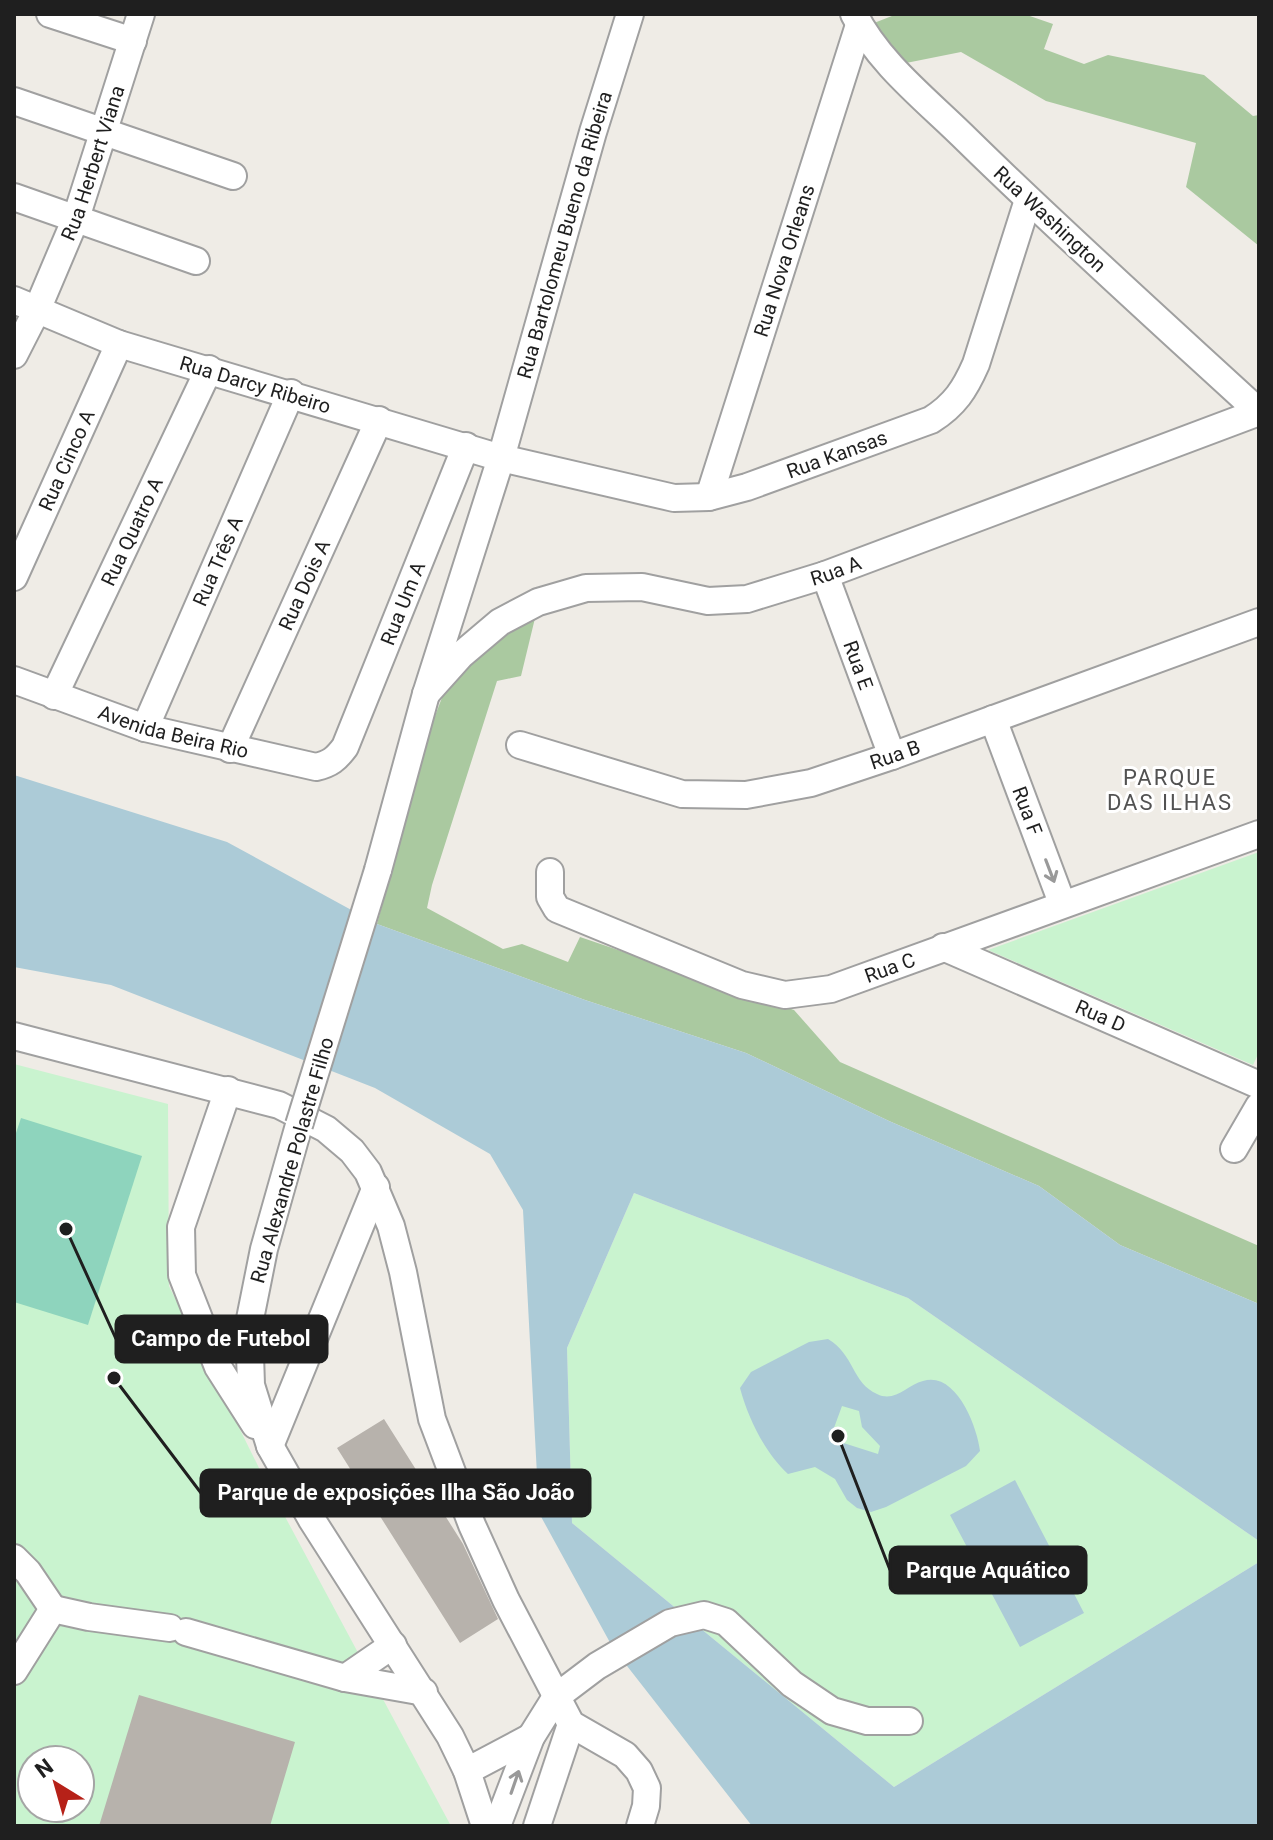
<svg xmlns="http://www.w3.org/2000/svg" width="1273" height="1840" viewBox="0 0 1273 1840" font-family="Roboto,sans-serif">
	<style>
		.forest { fill: #aac9a0 }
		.park { fill: #c9f3cf; fill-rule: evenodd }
		.pitch { fill: #8ed4bd }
		.water { fill: #accbd7; fill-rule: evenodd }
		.building { fill: #b7b2ac }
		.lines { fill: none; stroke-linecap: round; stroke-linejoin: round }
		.minor-casing { stroke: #a0a0a0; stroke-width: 30 }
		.minor { stroke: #fff; stroke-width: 26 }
		.minor-bridge-casing { stroke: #a0a0a0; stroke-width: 30; stroke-linecap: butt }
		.minor-bridge { stroke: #fff; stroke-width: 26 }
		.oneway { stroke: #9a9a9a }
		.labels { text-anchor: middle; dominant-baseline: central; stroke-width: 6; stroke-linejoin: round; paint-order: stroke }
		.street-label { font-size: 20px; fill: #1f1f1f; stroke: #fff }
		.neighbourhood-label { font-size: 22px; letter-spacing: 2px; fill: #525252; stroke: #fff }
		.leader { fill: none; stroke: #1f1f1f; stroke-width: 3 }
		.callout-dot { fill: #1f1f1f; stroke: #fff; stroke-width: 3 }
		.callout { fill: #1f1f1f; stroke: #1f1f1f; stroke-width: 3 }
		.callout-label { font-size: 22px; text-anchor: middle; font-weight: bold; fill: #fff }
	</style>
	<rect width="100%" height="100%" fill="#efece6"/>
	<path class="forest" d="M 897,14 L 1024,14 L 1053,24 L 1044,49 L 1084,64 L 1108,55 L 1204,75 L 1253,116 L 1259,115 L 1259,246 L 1186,187 L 1196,143 L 1046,101 L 961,52 L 906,63 L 874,23 Z
		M 536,614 L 521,676 L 497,681 L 432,885 L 427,908 L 503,949 L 522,944 L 568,962 L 580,937 L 794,1010 L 840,1062 L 1259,1246 L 1259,1304 L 1120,1245 L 1039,1186 L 889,1121 L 746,1053 L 585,1000 L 377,924 L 430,729 L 443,695 L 464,667 L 498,634 Z"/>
	<path class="park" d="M 1259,852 L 1259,1052 L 1253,1065 L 988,950 Z
		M 14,1064 L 168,1104 L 169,1286 L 260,1470 L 451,1826 L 14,1826 ZM 32,1760 L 80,1760 L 80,1808 L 32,1808 Z
		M 634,1193 L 908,1298 L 1259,1541 L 1259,1562 L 894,1787 L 572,1523 L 567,1348 Z"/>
	<path class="pitch" d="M 21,1118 L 142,1156 L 88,1325 L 14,1302 L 14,1139 Z"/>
	<path class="water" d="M 14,775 L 227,842 L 377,924 L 585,1000 L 746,1053 L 889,1121 L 1039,1186 L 1120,1245 L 1259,1304 L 1259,1541 L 908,1298 L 634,1193 L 567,1348 L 572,1523 L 894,1787 L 1259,1562 L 1259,1826 L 752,1826 L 613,1648 L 539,1513 L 523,1210 L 490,1154 L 375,1088 L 111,985 L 14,967 Z
		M 828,1339 C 854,1354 852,1383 877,1394 C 895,1403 907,1385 923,1381 C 956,1371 977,1426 980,1451 L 966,1466 L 886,1507 L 871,1512 L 857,1508 L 847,1500 L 835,1479 L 815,1467 L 788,1474 C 765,1453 748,1418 740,1388 L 751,1372 L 809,1342 ZM 842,1406 L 859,1411 L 862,1427 L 880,1446 L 878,1454 L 834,1440 L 831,1436 Z
		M 1015,1480 L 1084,1613 L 1020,1647 L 950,1515 Z"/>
	<path class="building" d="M 384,1419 L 463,1544 L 498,1619 L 460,1643 L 337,1448 Z
		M 139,1695 L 295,1742 L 270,1826 L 99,1826 Z"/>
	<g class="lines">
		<g class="minor-casing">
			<g id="minor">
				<path d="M 50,14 L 133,41"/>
				<path d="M 14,101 L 233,176"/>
				<path d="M 14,197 L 196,261"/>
				<path id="s1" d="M 14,300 L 119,344 L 501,458 L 674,498 L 709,497 L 747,487 L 931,420 C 955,405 965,389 976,364 L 1028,200"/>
				<path id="s2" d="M 14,355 L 37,310 L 76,218 L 141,14"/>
				<path id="s3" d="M 709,497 L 859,25"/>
				<path id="s4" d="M 825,575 L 892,756"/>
				<path id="s5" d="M 14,577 L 119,344"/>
				<path id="s6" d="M 14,680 L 145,728 L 316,767 C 330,764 336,759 345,747 L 466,446"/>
				<path id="s7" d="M 426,694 L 461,655 L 500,622 L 538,602 L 586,588 L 642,587 L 708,601 L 747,599 L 825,575 L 1259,412 C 1161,322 1063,234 968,141 C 929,102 879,64 854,14"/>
				<path id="s8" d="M 54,696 L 209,369"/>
				<path id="s9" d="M 993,719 L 1062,903"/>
				<path id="s10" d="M 145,728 L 291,393"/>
				<path id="s11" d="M 520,745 L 682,794 L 746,795 L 811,783 L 892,756 L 1259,622"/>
				<path id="s12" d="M 230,749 L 379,420"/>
				<path id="s13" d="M 378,870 L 426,694 L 501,458 L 593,132 L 630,14"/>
				<path id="s14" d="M 550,872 L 550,897 L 557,909 L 742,985 L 785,995 L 831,989 L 1259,834"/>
				<path id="s15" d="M 943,947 L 1259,1085"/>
				<path d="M 14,1036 L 279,1105 L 326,1129 L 352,1151 L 368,1172 L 391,1226 L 403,1272 L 432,1419 L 472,1525 L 506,1600 L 571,1724 L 625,1755 L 639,1771 L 647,1788 L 646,1806 L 640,1826"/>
				<path d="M 228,1090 L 181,1227 L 182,1275 L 218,1367 L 255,1425"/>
				<path d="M 299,1125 L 264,1249 L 249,1324 L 251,1385 L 270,1446 L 312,1520 L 450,1736 L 467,1771 L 485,1826"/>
				<path d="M 1234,1149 L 1259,1106"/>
				<path d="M 270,1446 L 376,1187"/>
				<path d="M 14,1558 L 28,1572 L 53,1609"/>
				<path d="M 186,1632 L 345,1678 L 424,1692"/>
				<path d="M 14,1671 L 53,1609 L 89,1617 L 170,1628"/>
				<path d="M 345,1678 L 393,1645"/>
				<path d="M 467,1771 L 531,1737"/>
				<path d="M 497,1826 L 531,1737 L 556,1697 L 597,1666 L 670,1623 L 704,1615 L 726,1622 L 792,1684 L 832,1711 L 867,1721 L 909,1721"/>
				<path d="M 537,1826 L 571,1724"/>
			</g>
		</g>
		<use href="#minor" class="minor"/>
		<g class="minor-bridge-casing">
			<path id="minor-bridge" d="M 299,1125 L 378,870"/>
		</g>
		<use href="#minor-bridge" class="minor-bridge"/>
	</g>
	<defs><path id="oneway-shaft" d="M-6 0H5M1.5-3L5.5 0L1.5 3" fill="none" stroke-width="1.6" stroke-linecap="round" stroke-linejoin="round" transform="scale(2)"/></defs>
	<g class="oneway">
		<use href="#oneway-shaft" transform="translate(1050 871) rotate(69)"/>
		<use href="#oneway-shaft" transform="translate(515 1782) rotate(-71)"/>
	</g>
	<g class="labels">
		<g class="street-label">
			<text stroke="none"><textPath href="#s2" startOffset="208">Rua Herbert Viana</textPath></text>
			<text transform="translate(1050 219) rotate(43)">Rua Washington</text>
			<text stroke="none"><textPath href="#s13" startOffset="662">Rua Bartolomeu Bueno da Ribeira</textPath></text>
			<text stroke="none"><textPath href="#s3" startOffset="248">Rua Nova Orleans</textPath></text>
			<text stroke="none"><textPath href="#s1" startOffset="256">Rua Darcy Ribeiro</textPath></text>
			<text stroke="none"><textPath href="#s1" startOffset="860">Rua Kansas</textPath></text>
			<text stroke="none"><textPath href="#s5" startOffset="128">Rua Cinco A</textPath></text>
			<text stroke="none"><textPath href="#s8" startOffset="182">Rua Quatro A</textPath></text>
			<text stroke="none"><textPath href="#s10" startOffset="182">Rua Três A</textPath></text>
			<text stroke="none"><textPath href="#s7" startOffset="452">Rua A</textPath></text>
			<text stroke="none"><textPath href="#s12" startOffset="180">Rua Dois A</textPath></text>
			<text stroke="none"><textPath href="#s6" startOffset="506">Rua Um A</textPath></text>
			<text stroke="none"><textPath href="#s4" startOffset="96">Rua E</textPath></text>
			<text stroke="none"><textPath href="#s6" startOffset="168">Avenida Beira Rio</textPath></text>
			<text stroke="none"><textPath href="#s11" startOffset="388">Rua B</textPath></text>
			<text stroke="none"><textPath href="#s9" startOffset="98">Rua F</textPath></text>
			<text stroke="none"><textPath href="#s14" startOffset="392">Rua C</textPath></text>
			<text stroke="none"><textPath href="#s15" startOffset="172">Rua D</textPath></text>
			<text transform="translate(292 1160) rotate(-74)">Rua Alexandre Polastre Filho</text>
		</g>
		<g class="neighbourhood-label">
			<text x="1170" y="777">PARQUE<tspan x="1170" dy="25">DAS ILHAS</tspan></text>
		</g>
	</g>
	<path class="leader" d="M66 1229L116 1339M114 1378L201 1493M838 1436L890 1570"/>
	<g class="callout-dot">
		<circle cx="66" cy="1229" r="8"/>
		<circle cx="114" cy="1378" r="8"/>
		<circle cx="838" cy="1436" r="8"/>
	</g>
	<g class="callout">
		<rect x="116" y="1316" width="211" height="46" rx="8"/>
		<rect x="201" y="1470" width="389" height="46" rx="8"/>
		<rect x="890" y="1547" width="196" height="46" rx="8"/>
	</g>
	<g class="callout-label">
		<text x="221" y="1346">Campo de Futebol</text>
		<text x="396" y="1500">Parque de exposições Ilha São João</text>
		<text x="988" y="1578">Parque Aquático</text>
	</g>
	<rect width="1273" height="1840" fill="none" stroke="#1f1f1f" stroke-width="32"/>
	<g transform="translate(56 1784) rotate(323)"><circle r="38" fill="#ffffff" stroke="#a5a5a5" stroke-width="2"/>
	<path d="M0-6L14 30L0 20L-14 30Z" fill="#b62118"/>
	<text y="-12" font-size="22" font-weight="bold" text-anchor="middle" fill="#1f1f1f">N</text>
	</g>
</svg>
